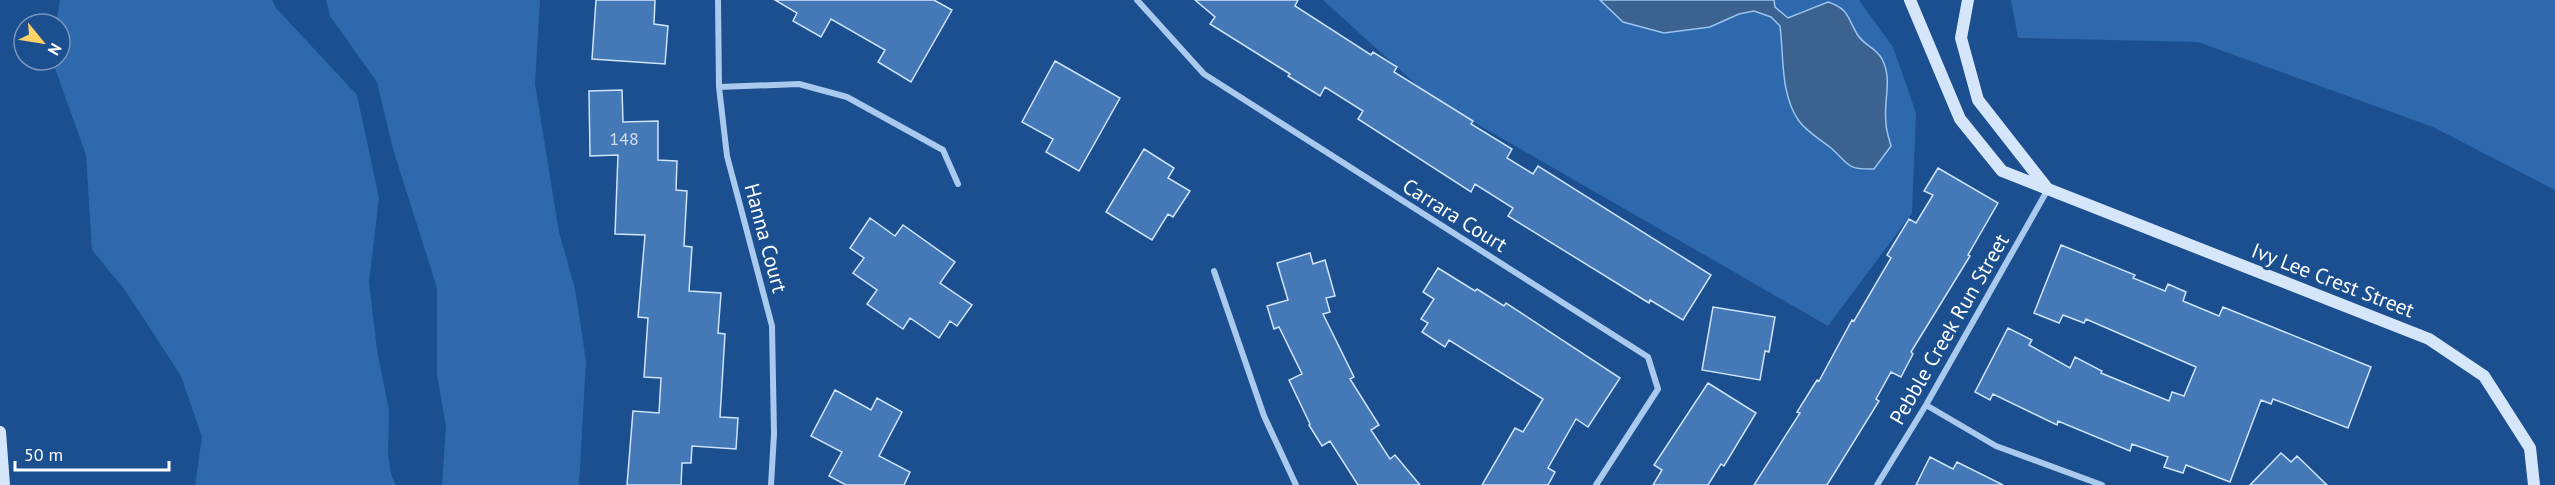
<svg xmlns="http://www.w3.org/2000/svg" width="2555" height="485" viewBox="0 0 2555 485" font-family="'PT Sans',sans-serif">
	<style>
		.green { fill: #2e69ad }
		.water { fill: #3c6290; stroke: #9cc4f0; stroke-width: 1.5 }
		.building { fill: #4478b7; stroke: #cfe3fa; stroke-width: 1.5 }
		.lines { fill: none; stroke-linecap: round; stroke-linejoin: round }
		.street { stroke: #a9c9ee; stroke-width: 6 }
		.secondary { stroke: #d6e6fa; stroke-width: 12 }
		.labels { text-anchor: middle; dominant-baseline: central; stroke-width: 6; stroke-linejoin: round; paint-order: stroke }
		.number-label { font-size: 18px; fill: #d0dded }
		.street-label { font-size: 21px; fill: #fff; stroke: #1b4f8f }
	</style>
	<rect width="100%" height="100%" fill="#1b4f8f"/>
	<path class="green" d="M 60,0 L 272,0 L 276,8 L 357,95 L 379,198 L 369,282 L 377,350 L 389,410 L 388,453 L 391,474 L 396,485 L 195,485 L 202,437 L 181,376 L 125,290 L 92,250 L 86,155 L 52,60 L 60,60 L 60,24 L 56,24 Z
		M 326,0 L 540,0 L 535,84 L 559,232 L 575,289 L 586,361 L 579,485 L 442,485 L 446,426 L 437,375 L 437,288 L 393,149 L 377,82 L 330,16 Z
		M 1323,0 L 1859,0 L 1893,47 L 1916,113 L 1912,213 L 1828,326 L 1430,97 Z
		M 2011,0 L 2555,0 L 2555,190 L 2433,127 L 2198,42 L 2018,38 Z"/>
	<path class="water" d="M 1600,0 L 1774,0 L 1775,7 L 1788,18 L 1828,2 C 1849,9 1847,17 1857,34 C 1864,46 1876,47 1882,59 C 1893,80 1883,101 1886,123 C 1886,131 1889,138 1891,146 L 1874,169 C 1846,170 1849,164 1831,148 C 1821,140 1807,132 1799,121 C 1780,94 1784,57 1780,26 L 1771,17 L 1754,11 L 1739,14 L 1710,27 L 1664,33 L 1623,22 Z"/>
	<path class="building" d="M 596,0 L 655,0 L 654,24 L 668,26 L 665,64 L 592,59 Z
		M 775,0 L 934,0 L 952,10 L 911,82 L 878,62 L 885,50 L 831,19 L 821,37 L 793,21 L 797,13 Z
		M 1195,0 L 1298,0 L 1295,6 L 1371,55 L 1373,52 L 1397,67 L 1394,72 L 1473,121 L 1471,124 L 1512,149 L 1507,158 L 1533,174 L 1538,166 L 1711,275 L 1683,320 L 1650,300 L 1649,303 L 1508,216 L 1513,208 L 1475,184 L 1471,192 L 1358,119 L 1363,111 L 1325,87 L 1320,96 L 1288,76 L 1290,74 L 1210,24 L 1215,17 Z
		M 1055,61 L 1120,98 L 1079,171 L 1046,152 L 1053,139 L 1022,122 Z
		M 622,90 L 623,122 L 658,121 L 658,160 L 677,161 L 676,190 L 687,191 L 684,246 L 692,247 L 689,291 L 721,293 L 718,333 L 725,334 L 720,417 L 738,418 L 736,449 L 692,446 L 691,463 L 682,463 L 681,485 L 627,485 L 633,411 L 659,413 L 661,378 L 644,377 L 648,318 L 638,317 L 645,235 L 615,234 L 618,155 L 590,156 L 589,91 Z
		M 1144,149 L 1174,168 L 1168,178 L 1190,191 L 1173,217 L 1168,214 L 1152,240 L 1106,212 Z
		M 1938,168 L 1998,203 L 1968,255 L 1970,256 L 1911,352 L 1913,354 L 1901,377 L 1891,372 L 1876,399 L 1879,401 L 1827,485 L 1754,485 L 1800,413 L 1797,412 L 1817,380 L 1819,381 L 1852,320 L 1854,321 L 1891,258 L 1887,255 L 1909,219 L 1916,223 L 1933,195 L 1924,191 Z
		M 870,218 L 895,236 L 903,225 L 955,262 L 940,283 L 972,305 L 957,326 L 950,321 L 939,338 L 910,318 L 903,329 L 867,304 L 877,290 L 853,273 L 864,258 L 850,248 Z
		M 2061,245 L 2135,275 L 2133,278 L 2165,291 L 2168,284 L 2186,292 L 2183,301 L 2219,316 L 2223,307 L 2371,367 L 2348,428 L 2273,399 L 2271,404 L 2261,400 L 2230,482 L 2186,465 L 2183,473 L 2164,467 L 2168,457 L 2132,444 L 2130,451 L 2058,421 L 2057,425 L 1993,394 L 1990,400 L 1975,392 L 2008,328 L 2032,340 L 2029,345 L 2070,368 L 2075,357 L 2102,371 L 2101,373 L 2169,401 L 2172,392 L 2184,396 L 2196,367 L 2086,319 L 2084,323 L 2063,315 L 2059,323 L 2034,313 Z
		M 1310,253 L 1313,264 L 1325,260 L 1335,296 L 1326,298 L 1330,312 L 1323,314 L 1354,377 L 1350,379 L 1379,425 L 1371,430 L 1390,459 L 1395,455 L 1420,485 L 1358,485 L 1330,441 L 1322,446 L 1309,425 L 1310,424 L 1289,380 L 1302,374 L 1279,327 L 1274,329 L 1267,306 L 1288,300 L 1277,263 Z
		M 1438,268 L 1475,291 L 1477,289 L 1504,306 L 1506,303 L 1620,378 L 1588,427 L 1576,419 L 1548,468 L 1555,472 L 1548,485 L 1482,485 L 1515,428 L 1523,432 L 1543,399 L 1449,340 L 1445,347 L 1422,332 L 1428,323 L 1421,319 L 1434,299 L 1423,292 Z
		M 1713,307 L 1775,317 L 1769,352 L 1765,351 L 1760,380 L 1702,370 Z
		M 1708,383 L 1756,413 L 1724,466 L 1721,464 L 1708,485 L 1653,485 L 1662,470 L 1654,465 Z
		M 835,390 L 871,410 L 877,398 L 902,412 L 879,456 L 910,472 L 904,485 L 846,485 L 829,476 L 842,452 L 811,436 Z
		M 2281,453 L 2291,462 L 2297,456 L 2327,485 L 2250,485 Z
		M 1930,457 L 1953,469 L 1957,462 L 2003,485 L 1916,485 Z"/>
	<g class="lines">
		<path class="street" d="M 718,0 L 719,87 L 727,156 L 772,326 L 774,434 L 771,485
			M 1137,0 L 1204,74 L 1648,357 L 1658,389 L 1596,485
			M 719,87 L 799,84 L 847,97 L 943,150 L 958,184
			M 1214,271 L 1264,416 L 1296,485
			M 1926,405 L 1996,446 L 2102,485
			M 1877,485 L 1926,405 L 2048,189"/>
		<path class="secondary" d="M 1910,0 L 1960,119 L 2002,171 L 2429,339 L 2484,376 L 2530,448 L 2534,485
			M 1968,0 L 1961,38 L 1978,100 L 2047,188
			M 0,432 L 4,485"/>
	</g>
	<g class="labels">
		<g class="number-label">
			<text x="624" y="138">148</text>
		</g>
		<g class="street-label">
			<text transform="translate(1455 215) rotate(32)">Carrara Court</text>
			<text transform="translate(766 238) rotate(75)">Hanna Court</text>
			<text transform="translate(2333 280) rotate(21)">Ivy Lee Crest Street</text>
			<text transform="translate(1949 329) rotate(-60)">Pebble Creek Run Street</text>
		</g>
	</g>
	<g transform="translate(42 42) rotate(120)"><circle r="28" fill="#1b4f8f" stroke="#7695bc" stroke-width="1.5"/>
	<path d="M0-4.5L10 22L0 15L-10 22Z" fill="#ffd166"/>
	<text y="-9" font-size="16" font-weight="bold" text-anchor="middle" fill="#ffffff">N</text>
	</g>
	<path d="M15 461v9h154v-9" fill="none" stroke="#ffffff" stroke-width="3"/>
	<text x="24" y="461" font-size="18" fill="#ffffff" stroke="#1b4f8f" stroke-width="4.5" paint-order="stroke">50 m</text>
</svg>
